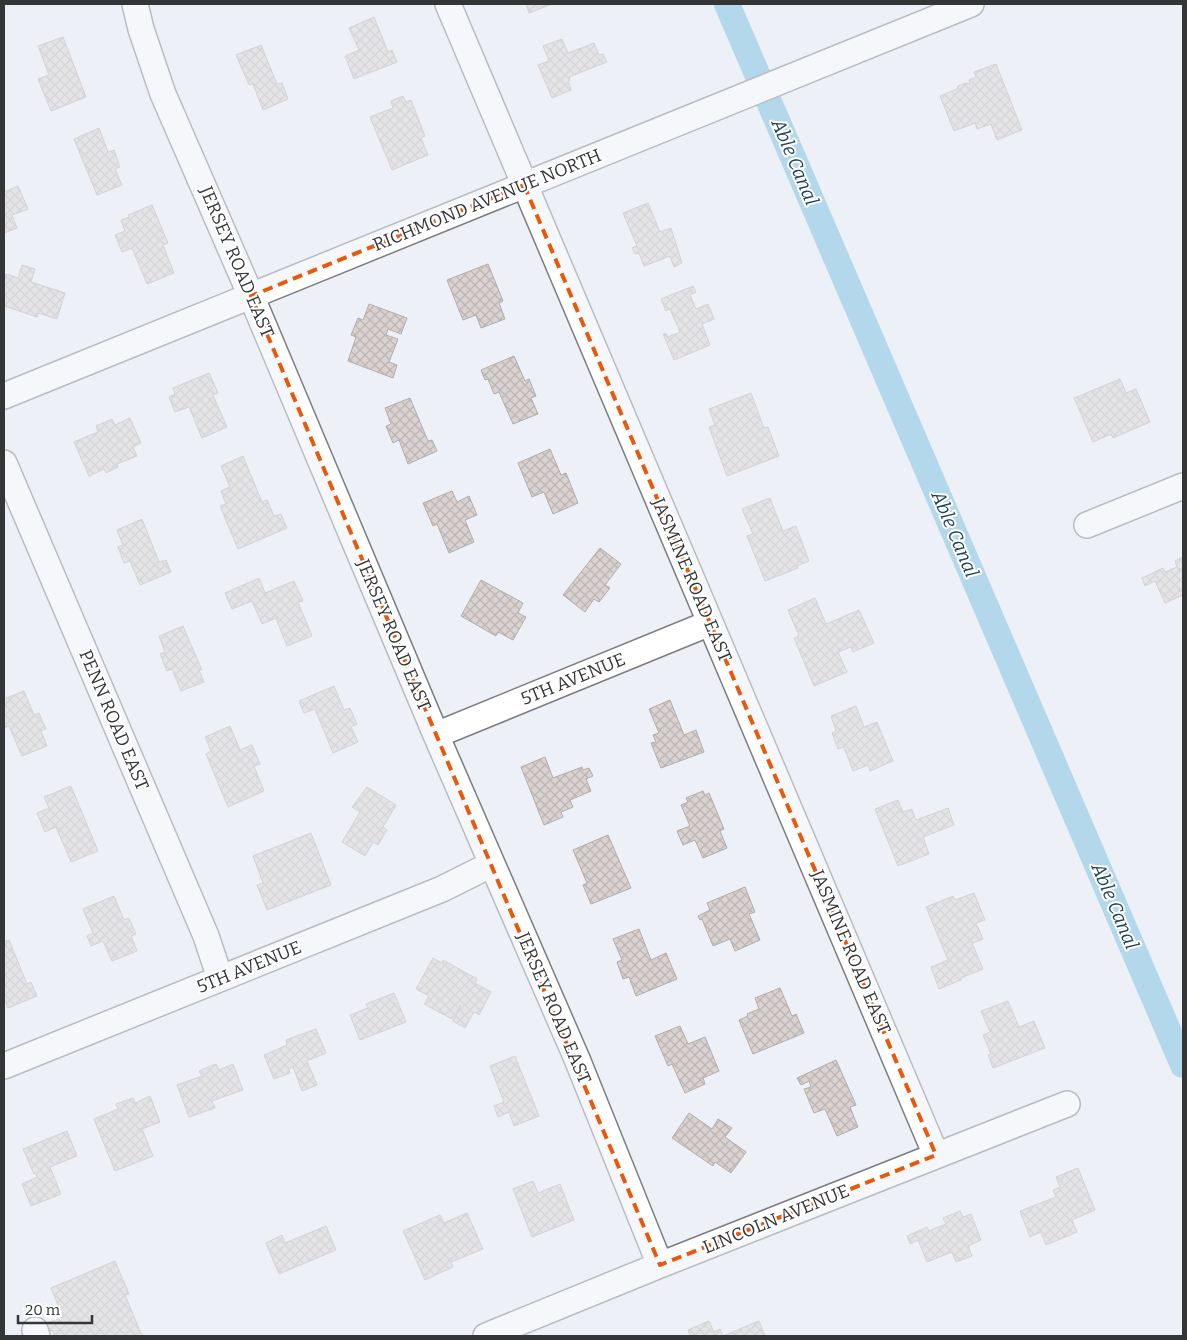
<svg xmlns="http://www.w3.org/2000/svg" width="1187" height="1340" viewBox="0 0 1187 1340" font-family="Bitter,serif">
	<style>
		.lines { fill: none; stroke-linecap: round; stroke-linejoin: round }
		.canal { stroke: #6ebbde; stroke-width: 26 }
		.building { fill: url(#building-cross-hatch); stroke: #b3adab }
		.minor-casing { stroke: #7a7d82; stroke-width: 28 }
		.minor { stroke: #fff; stroke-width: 25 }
		.marked { fill: none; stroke: #e8590c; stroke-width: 4; stroke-dasharray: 10 6; stroke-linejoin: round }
		.labels { text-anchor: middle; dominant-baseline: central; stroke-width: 4; stroke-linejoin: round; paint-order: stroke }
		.street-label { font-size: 18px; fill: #343537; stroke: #fff }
		.water-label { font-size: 19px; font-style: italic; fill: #1e4151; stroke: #fff }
	</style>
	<defs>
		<pattern id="building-cross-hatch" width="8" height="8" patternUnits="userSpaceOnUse" patternTransform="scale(1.25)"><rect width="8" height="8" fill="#d9d2d0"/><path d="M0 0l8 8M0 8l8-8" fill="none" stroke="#bbb5b3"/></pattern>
	</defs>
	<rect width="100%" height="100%" fill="#edf0f6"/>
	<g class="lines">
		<path class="canal" d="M 727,4 L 1183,1065"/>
	</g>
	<path class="building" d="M 526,4 L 552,4 L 529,13 Z
		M 374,17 L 388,52 L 392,50 L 397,62 L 354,79 L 345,56 L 359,50 L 349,28 Z
		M 63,37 L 86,97 L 51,111 L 38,79 L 49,75 L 38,46 Z
		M 562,39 L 568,53 L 594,43 L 599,55 L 603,54 L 607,62 L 569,77 L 570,80 L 568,81 L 571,90 L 552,98 L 538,65 L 549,61 L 543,46 Z
		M 261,45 L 277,84 L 282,83 L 288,99 L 263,110 L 253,84 L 249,85 L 236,55 Z
		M 996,64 L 1022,130 L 997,140 L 991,124 L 977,129 L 975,123 L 954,131 L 940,96 L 957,89 L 958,86 L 966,83 L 970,84 L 969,80 L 976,77 L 974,72 Z
		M 403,96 L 406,102 L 411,100 L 425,136 L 421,138 L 428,155 L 392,170 L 370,117 L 393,108 L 391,101 Z
		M 99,128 L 108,152 L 114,150 L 120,167 L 115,169 L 122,185 L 97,195 L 74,139 Z
		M 18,186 L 28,209 L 12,215 L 17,228 L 4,233 L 4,192 Z
		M 648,203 L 660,232 L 671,228 L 682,263 L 674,267 L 670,256 L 644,266 L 639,253 L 635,254 L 632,248 L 637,246 L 623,213 Z
		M 152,205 L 168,243 L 163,245 L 174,273 L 147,284 L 132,248 L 122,252 L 115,235 L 125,231 L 121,220 L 129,217 L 128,215 Z
		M 488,264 L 503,301 L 499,303 L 505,319 L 481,328 L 476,315 L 463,320 L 447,280 Z
		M 22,265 L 35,269 L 31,282 L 65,293 L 57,319 L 38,313 L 37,317 L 4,306 L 4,283 L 6,274 L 18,278 Z
		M 693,286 L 696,292 L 690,295 L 696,309 L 708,304 L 714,319 L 702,324 L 710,345 L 674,360 L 663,334 L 666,333 L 668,337 L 680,332 L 670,309 L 666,311 L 661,299 Z
		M 369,304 L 407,318 L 401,334 L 388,329 L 386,335 L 398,339 L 389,362 L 397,365 L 393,378 L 348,361 L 356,337 L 351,335 L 358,318 L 363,320 Z
		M 514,356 L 525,381 L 529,379 L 536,396 L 531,398 L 538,414 L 513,424 L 499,392 L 494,394 L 488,379 L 485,380 L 481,370 Z
		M 209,373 L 218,393 L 213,395 L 227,427 L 202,438 L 189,407 L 175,412 L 169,397 L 175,394 L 173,388 Z
		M 1120,379 L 1126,393 L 1136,389 L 1150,422 L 1113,438 L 1111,434 L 1093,442 L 1074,398 Z
		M 751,393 L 764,428 L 768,427 L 779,456 L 727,476 L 709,427 L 715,425 L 709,409 Z
		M 410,398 L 428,441 L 432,440 L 437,451 L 408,464 L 399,440 L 393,443 L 386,426 L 391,424 L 385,408 Z
		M 130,418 L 141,443 L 133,447 L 137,456 L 117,464 L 118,467 L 106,473 L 104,469 L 89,476 L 74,442 L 98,432 L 96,426 L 112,419 L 115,425 Z
		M 550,449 L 561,475 L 566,473 L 578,503 L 553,514 L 544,492 L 532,497 L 518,463 Z
		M 243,456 L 262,502 L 267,500 L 274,516 L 281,514 L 287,528 L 238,549 L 220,506 L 226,504 L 221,491 L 230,487 L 221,466 Z
		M 452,491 L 457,502 L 469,496 L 477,515 L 465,520 L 474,542 L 449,553 L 437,524 L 433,526 L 423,503 Z
		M 770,498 L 783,531 L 796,526 L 809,561 L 797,566 L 798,568 L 765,581 L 747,536 L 753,534 L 742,509 Z
		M 142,519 L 159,562 L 166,560 L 171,572 L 140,585 L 130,561 L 124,563 L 118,547 L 123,545 L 117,530 Z
		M 600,548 L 621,564 L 605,585 L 610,588 L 599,602 L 594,599 L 585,612 L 563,595 Z
		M 1183,557 L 1183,595 L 1165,603 L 1155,581 L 1145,586 L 1142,578 L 1163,568 L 1165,572 L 1177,567 L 1175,561 Z
		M 259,578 L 265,593 L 294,581 L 303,601 L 298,602 L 312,636 L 287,646 L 276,618 L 262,624 L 252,601 L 232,609 L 225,593 Z
		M 481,580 L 523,603 L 518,613 L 526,617 L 513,640 L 498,632 L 496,636 L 461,616 Z
		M 815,598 L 826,624 L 859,610 L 874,643 L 853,652 L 851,647 L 838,652 L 847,672 L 814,686 L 794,638 L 799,636 L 788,610 Z
		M 183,626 L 202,670 L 199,670 L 204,682 L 181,691 L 172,669 L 167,671 L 160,654 L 165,652 L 159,636 Z
		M 334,686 L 344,710 L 350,708 L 357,724 L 351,727 L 358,742 L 333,753 L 315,709 L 304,713 L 299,701 Z
		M 24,691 L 34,715 L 39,713 L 46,729 L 41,731 L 47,746 L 22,756 L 9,726 L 4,728 L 4,699 Z
		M 670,700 L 684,735 L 696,730 L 704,752 L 661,768 L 651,743 L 656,742 L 653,735 L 659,733 L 649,709 Z
		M 856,706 L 864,727 L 877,722 L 893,761 L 870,771 L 868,765 L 853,771 L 844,747 L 838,749 L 832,733 L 836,731 L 831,716 Z
		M 230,726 L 240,750 L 252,745 L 260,764 L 254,766 L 264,791 L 228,807 L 206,754 L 211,751 L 205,737 Z
		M 545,757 L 553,778 L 582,767 L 583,770 L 589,768 L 593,776 L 586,779 L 591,791 L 570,800 L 573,807 L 561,812 L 563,817 L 544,825 L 521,767 Z
		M 71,786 L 98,851 L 71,862 L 56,827 L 45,832 L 37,813 L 49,808 L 44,797 Z
		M 367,787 L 396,805 L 383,827 L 387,830 L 378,845 L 373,842 L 365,856 L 342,842 L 360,812 L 352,807 Z
		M 703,791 L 705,795 L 709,793 L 724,829 L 720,831 L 727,848 L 703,858 L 695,840 L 683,845 L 677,831 L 690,826 L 681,805 L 688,802 L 686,798 Z
		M 898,800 L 903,812 L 912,809 L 916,820 L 948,808 L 954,825 L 923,837 L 929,854 L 898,866 L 875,809 Z
		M 311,833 L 331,885 L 267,910 L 257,885 L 263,883 L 253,856 Z
		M 608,835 L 631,888 L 591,904 L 583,885 L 587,883 L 573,850 Z
		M 745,887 L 755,912 L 749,914 L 760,940 L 735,951 L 730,939 L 713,946 L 702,919 L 700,920 L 698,916 L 710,910 L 707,903 Z
		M 974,893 L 985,920 L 976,923 L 983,939 L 972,943 L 983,969 L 961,978 L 961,980 L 939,989 L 931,967 L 948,960 L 926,907 L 953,896 L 955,900 Z
		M 114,896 L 124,920 L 129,918 L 136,934 L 131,936 L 137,951 L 112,961 L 103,941 L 91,946 L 87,936 L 93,933 L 83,909 Z
		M 639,929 L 651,960 L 666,953 L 677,979 L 636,996 L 629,977 L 623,979 L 617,962 L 622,960 L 613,939 Z
		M 9,940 L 27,984 L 31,982 L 37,996 L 8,1008 L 4,998 L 4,942 Z
		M 433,958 L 442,963 L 443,960 L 477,979 L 475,983 L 491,992 L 479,1015 L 474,1012 L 465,1028 L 453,1021 L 461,1005 L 452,1019 L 424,1004 L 429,996 L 416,989 Z
		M 780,988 L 792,1016 L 796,1014 L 804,1033 L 753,1054 L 739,1020 L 748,1016 L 747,1014 L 759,1009 L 755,998 Z
		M 394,993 L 406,1022 L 360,1040 L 350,1015 L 368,1008 L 366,1004 Z
		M 1008,1001 L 1019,1027 L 1034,1021 L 1045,1048 L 993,1068 L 988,1055 L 991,1054 L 983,1035 L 990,1032 L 981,1011 Z
		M 680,1026 L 688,1044 L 705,1037 L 719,1071 L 703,1078 L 705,1084 L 685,1093 L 672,1064 L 668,1066 L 655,1036 Z
		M 316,1029 L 326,1053 L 307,1061 L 317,1085 L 302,1091 L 293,1067 L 289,1069 L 290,1073 L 274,1079 L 264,1055 L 287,1045 L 286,1040 Z
		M 515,1056 L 539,1116 L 514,1126 L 509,1112 L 498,1117 L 494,1106 L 504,1102 L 490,1066 Z
		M 836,1060 L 856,1105 L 850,1107 L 858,1127 L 837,1136 L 825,1109 L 814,1113 L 804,1089 L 811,1087 L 809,1081 L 801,1085 L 797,1078 Z
		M 216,1064 L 219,1070 L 233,1064 L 243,1090 L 212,1101 L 215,1108 L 189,1117 L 177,1085 L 202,1076 L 199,1071 Z
		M 150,1096 L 160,1122 L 142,1129 L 153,1156 L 115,1171 L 94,1119 L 118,1109 L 116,1104 L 133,1098 L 135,1103 Z
		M 689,1113 L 712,1129 L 718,1119 L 732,1128 L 725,1137 L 746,1152 L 731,1173 L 715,1162 L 713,1166 L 672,1138 Z
		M 67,1131 L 77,1156 L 50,1167 L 61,1194 L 31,1206 L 22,1184 L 37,1177 L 36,1173 L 34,1174 L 23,1149 Z
		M 1078,1168 L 1095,1210 L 1072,1220 L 1077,1232 L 1046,1245 L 1041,1232 L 1030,1237 L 1020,1211 L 1056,1197 L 1053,1190 L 1060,1187 L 1056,1177 Z
		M 533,1181 L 538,1193 L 560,1184 L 574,1220 L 532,1237 L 513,1189 Z
		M 960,1211 L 963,1217 L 971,1214 L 981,1240 L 968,1246 L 972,1256 L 956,1262 L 952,1252 L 927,1262 L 918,1240 L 910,1244 L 907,1236 L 927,1227 L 929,1231 L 946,1224 L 943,1218 Z
		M 467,1213 L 483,1249 L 451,1262 L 453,1267 L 425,1280 L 403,1231 L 440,1215 L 444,1223 Z
		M 326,1226 L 336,1250 L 279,1274 L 266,1243 L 282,1235 L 285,1243 Z
		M 115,1261 L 129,1294 L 125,1295 L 142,1336 L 55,1336 L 52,1330 L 45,1333 L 42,1325 L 63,1317 L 51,1288 Z
		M 709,1321 L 714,1332 L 720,1329 L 723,1336 L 759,1321 L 765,1336 L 690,1336 L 688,1330 Z"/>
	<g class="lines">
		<g class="minor-casing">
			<path id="minor" d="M 135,4 L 141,29 L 163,94 L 258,312 L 436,735 L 577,1059 L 660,1265
				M 448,4 L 936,1155
				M 4,396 L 971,4
				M 4,463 L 206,936 L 220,978
				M 1087,525 L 1183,486
				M 436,735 L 710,623
				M 4,1066 L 442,889 L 492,864
				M 35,1330 L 37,1336
				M 486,1336 L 660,1265 L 1067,1104"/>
		</g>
		<use href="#minor" class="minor"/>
	</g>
	<path d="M0 0H1187V1340H0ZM 524,185 L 936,1155 L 660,1265 L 251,296 Z" fill="#edf0f6" fill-opacity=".55" fill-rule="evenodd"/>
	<path class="marked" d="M 524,185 L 936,1155 L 660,1265 L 251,296 Z"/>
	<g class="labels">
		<g class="street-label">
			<text transform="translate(487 200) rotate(-22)">RICHMOND AVENUE NORTH</text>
			<text transform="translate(237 262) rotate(67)">JERSEY ROAD EAST</text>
			<text transform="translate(692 580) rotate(67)">JASMINE ROAD EAST</text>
			<text transform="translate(394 635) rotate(67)">JERSEY ROAD EAST</text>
			<text transform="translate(573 679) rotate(-22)">5TH AVENUE</text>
			<text transform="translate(114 720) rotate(67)">PENN ROAD EAST</text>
			<text transform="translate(851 952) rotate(67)">JASMINE ROAD EAST</text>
			<text transform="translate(249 967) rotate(-22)">5TH AVENUE</text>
			<text transform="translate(554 1008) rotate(67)">JERSEY ROAD EAST</text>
			<text transform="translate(776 1219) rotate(-22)">LINCOLN AVENUE</text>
		</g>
		<g class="water-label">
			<text transform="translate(795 162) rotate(67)">Able Canal</text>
			<text transform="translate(955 534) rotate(67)">Able Canal</text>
			<text transform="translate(1115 906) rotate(67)">Able Canal</text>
		</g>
	</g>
	<rect width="1187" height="1340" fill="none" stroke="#343537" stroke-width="10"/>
	<path d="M18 1315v8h74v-8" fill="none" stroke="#343537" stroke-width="2.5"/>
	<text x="25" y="1315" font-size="15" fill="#343537" stroke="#ffffff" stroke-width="4" paint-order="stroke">20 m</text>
</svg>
